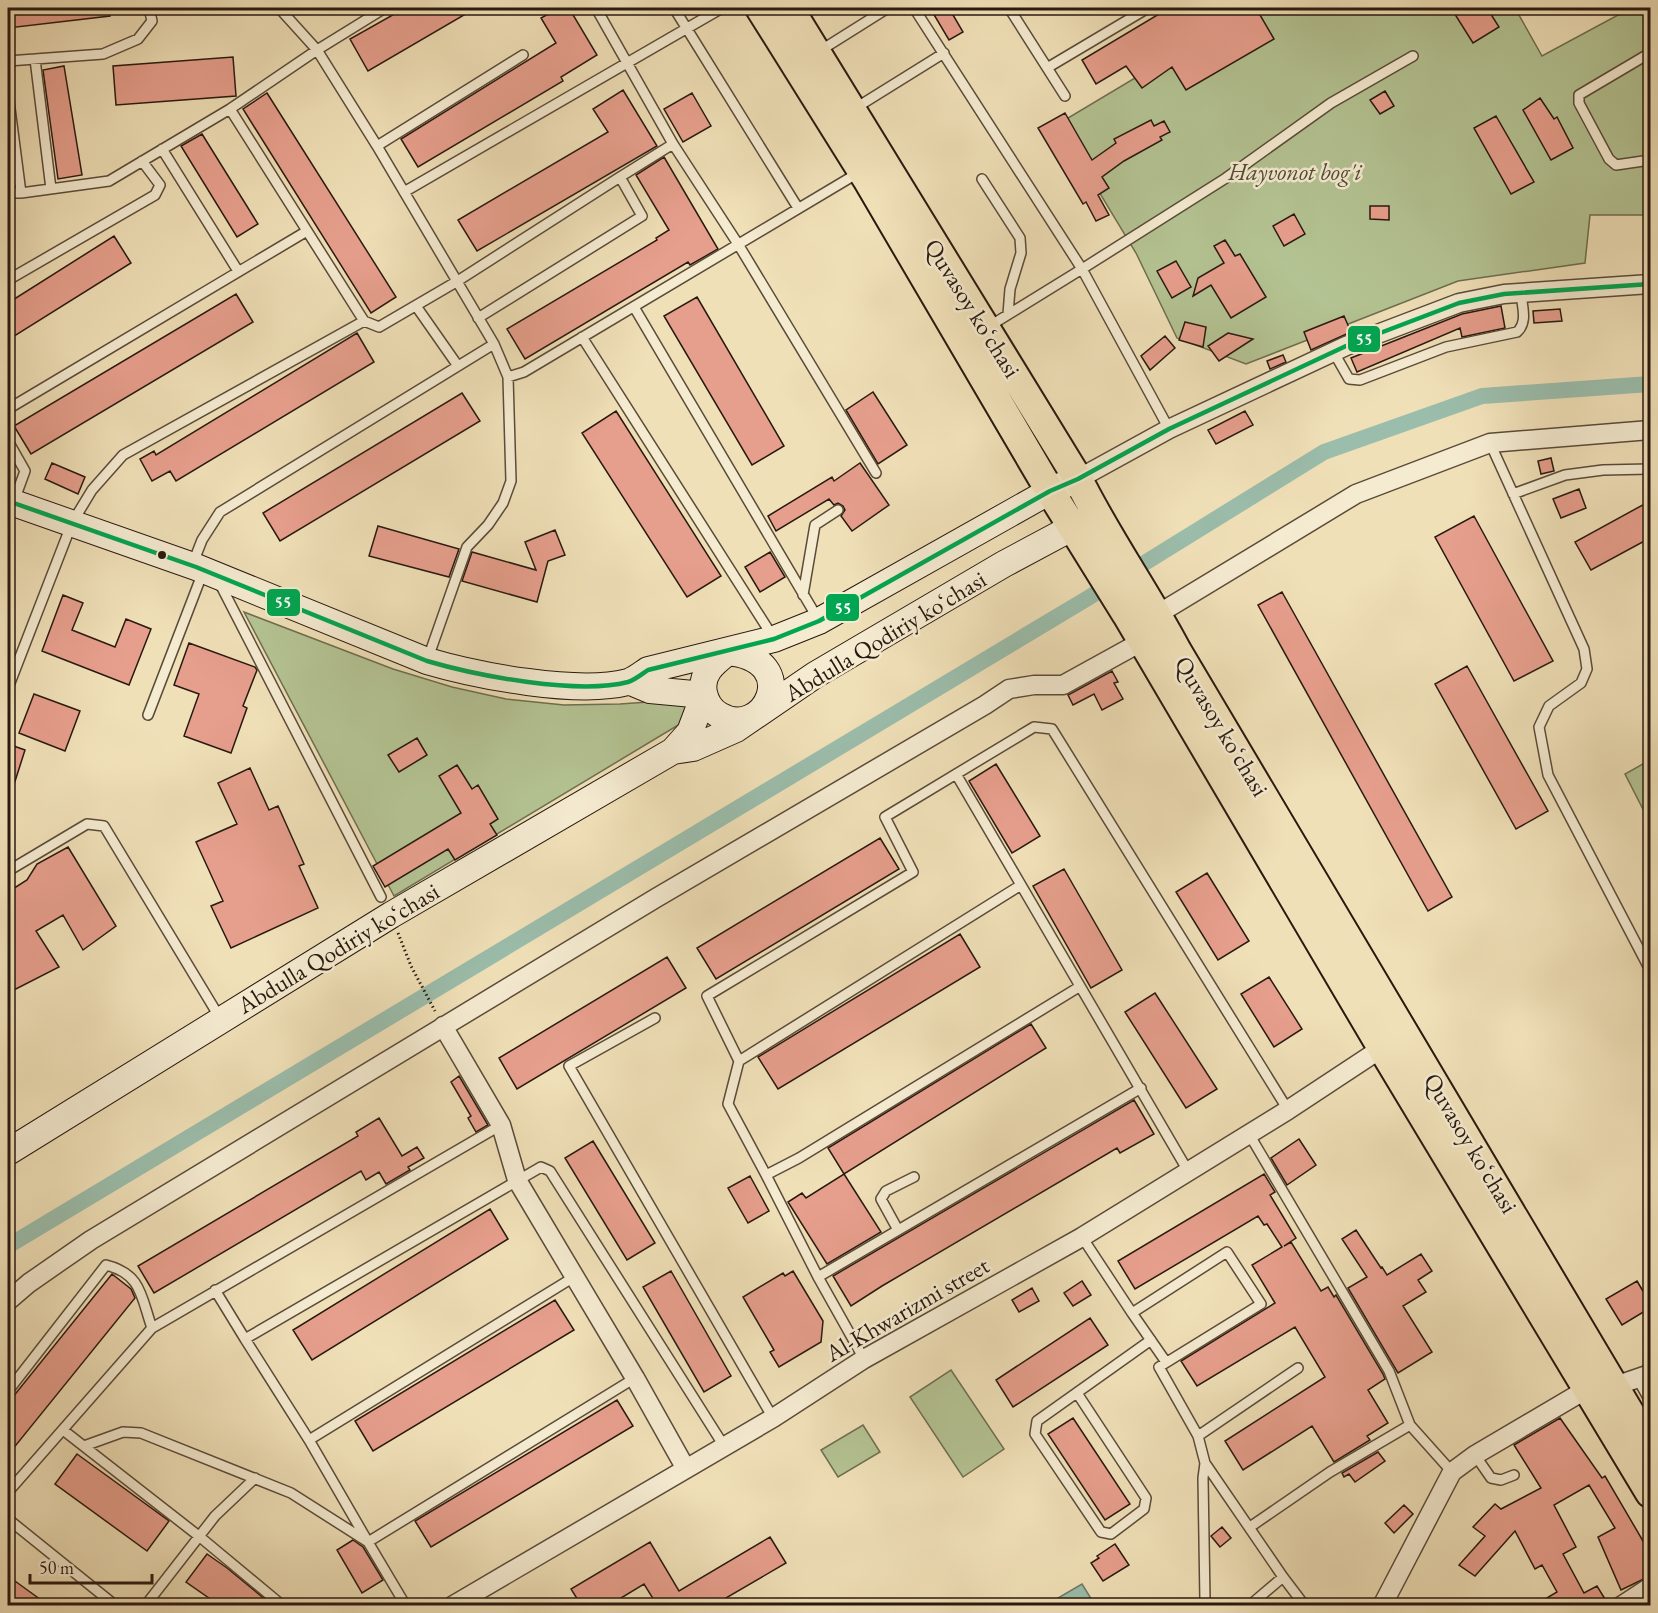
<svg xmlns="http://www.w3.org/2000/svg" width="1658" height="1613" viewBox="0 0 1658 1613" font-family="'EB Garamond',serif">
	<style>
		.green { fill: #b4c393; stroke: #6e6e51; stroke-width: 1.5 }
		.water { fill: #9bbdab; stroke: #6d7b6d; stroke-width: 1.5 }
		.lines { fill: none; stroke-linecap: round; stroke-linejoin: round }
		.canal { stroke: #9bbdab; stroke-width: 16 }
		.building { fill: #e79f8d; stroke: #28190f; stroke-width: 1.5 }
		.lane-casing { stroke: #5a4b39; stroke-width: 12 }
		.street-casing { stroke: #5a4b39; stroke-width: 21 }
		.secondary-casing { stroke: #28190f; stroke-width: 28 }
		.primary-casing { stroke: #28190f; stroke-width: 32 }
		.path { stroke: #28190f; stroke-width: 3; stroke-dasharray: 1.5 3; stroke-linecap: butt }
		.lane { stroke: #f5ebd1; stroke-width: 9 }
		.street { stroke: #f5ebd1; stroke-width: 18 }
		.secondary { stroke: #f5ebd1; stroke-width: 26 }
		.primary { stroke: #f0e0b8; stroke-width: 28 }
		.bus-1-casing { stroke: #f5ebd1; stroke-width: 9 }
		.bus-1 { stroke: #00a651; stroke-width: 4.5 }
		.bus-dot { fill: #28190f; stroke: #f5ebd1; stroke-width: 2 }
		.labels { text-anchor: middle; dominant-baseline: central; stroke-width: 5; stroke-linejoin: round; paint-order: stroke }
		.park-label { font-size: 24px; font-style: italic; fill: #524c37; stroke: #f5ebd1 }
		.street-label { font-size: 24px; fill: #28190f; stroke: #f5ebd1 }
		.line-badge { stroke: #f5ebd1; stroke-width: 2 }
		.badge-label { font-size: 16px; text-anchor: middle; font-weight: bold; fill: #fff }
	</style>
	<rect width="100%" height="100%" fill="#f0e0b8"/>
	<filter id="stains"><feTurbulence type="fractalNoise" baseFrequency=".00333" numOctaves="4"/><feColorMatrix values="0 0 0 0 .2 0 0 0 0 .09 0 0 0 0 .02 0 0 0 .5 -.17"/></filter>
	<radialGradient id="worn" r=".72"><stop offset=".6" stop-color="#630" stop-opacity="0"/><stop offset="1" stop-color="#630" stop-opacity=".3"/></radialGradient>
	<path class="green" d="M 1252,8 L 1515,8 L 1542,56 L 1631,8 L 1650,8 L 1650,215 L 1590,215 L 1585,263 L 1458,281 L 1246,364 L 1177,338 L 1136,253 L 1058,124 Z
		M 244,612 L 393,669 L 452,687 L 506,699 L 564,705 L 620,704 L 677,700 L 687,702 L 685,721 L 394,896 Z
		M 1650,760 L 1650,823 L 1625,774 Z
		M 951,1370 L 1004,1449 L 963,1477 L 910,1397 Z
		M 863,1425 L 880,1452 L 838,1477 L 821,1450 Z"/>
	<path class="water" d="M 1082,1584 L 1095,1605 L 1046,1605 Z"/>
	<g class="lines">
		<path class="canal" d="M 8,1246 L 1088,598 L 1324,452 L 1482,396 L 1650,384"/>
	</g>
	<path class="building" d="M 8,8 L 109,8 L 110,16 L 8,28 Z
		M 405,8 L 476,8 L 368,71 L 350,39 Z
		M 559,8 L 569,8 L 597,55 L 561,77 L 563,81 L 418,167 L 401,139 L 556,43 L 541,18 Z
		M 930,8 L 949,8 L 963,32 L 949,40 Z
		M 1169,8 L 1256,8 L 1274,39 L 1186,90 L 1172,67 L 1142,88 L 1126,66 L 1096,84 L 1082,60 Z
		M 1451,8 L 1487,8 L 1499,27 L 1473,43 Z
		M 233,57 L 236,96 L 116,105 L 113,66 Z
		M 64,66 L 82,175 L 58,179 L 43,70 Z
		M 623,90 L 657,146 L 477,251 L 458,220 L 608,132 L 593,109 Z
		M 1385,91 L 1394,106 L 1380,114 L 1370,100 Z
		M 267,93 L 396,297 L 371,313 L 243,109 Z
		M 692,93 L 711,126 L 683,142 L 664,109 Z
		M 1540,98 L 1554,119 L 1557,117 L 1573,148 L 1551,160 L 1523,110 Z
		M 1065,113 L 1092,160 L 1116,143 L 1114,139 L 1151,120 L 1154,126 L 1164,121 L 1170,132 L 1160,137 L 1162,140 L 1124,161 L 1102,177 L 1109,188 L 1098,195 L 1109,215 L 1096,221 L 1086,202 L 1083,204 L 1038,128 Z
		M 1496,116 L 1534,182 L 1511,194 L 1474,128 Z
		M 202,134 L 258,224 L 237,237 L 181,146 Z
		M 664,157 L 718,249 L 690,265 L 688,262 L 525,359 L 507,329 L 657,240 L 656,238 L 669,230 L 636,175 Z
		M 1370,206 L 1389,206 L 1389,220 L 1370,219 Z
		M 1294,214 L 1305,234 L 1284,246 L 1273,226 Z
		M 114,236 L 131,263 L 8,340 L 8,303 Z
		M 1225,240 L 1235,256 L 1240,254 L 1266,297 L 1231,318 L 1211,285 L 1193,296 L 1198,278 L 1224,263 L 1214,246 Z
		M 1176,261 L 1191,287 L 1172,298 L 1157,271 Z
		M 236,294 L 253,322 L 31,454 L 14,426 Z
		M 697,297 L 784,446 L 752,465 L 664,316 Z
		M 1501,306 L 1505,328 L 1462,337 L 1460,328 L 1357,372 L 1351,358 L 1462,314 Z
		M 1560,309 L 1562,321 L 1534,323 L 1533,311 Z
		M 1344,316 L 1351,332 L 1311,350 L 1304,332 Z
		M 1185,322 L 1206,327 L 1203,347 L 1179,340 Z
		M 357,333 L 374,362 L 176,481 L 170,471 L 152,481 L 140,459 L 154,451 L 156,455 Z
		M 1228,333 L 1253,339 L 1219,361 L 1208,346 Z
		M 1165,336 L 1175,348 L 1150,370 L 1141,356 Z
		M 1283,355 L 1286,362 L 1270,369 L 1267,361 Z
		M 873,392 L 907,445 L 878,464 L 846,410 Z
		M 462,393 L 480,421 L 280,541 L 263,513 Z
		M 616,411 L 721,576 L 687,597 L 582,433 Z
		M 1245,411 L 1253,425 L 1216,444 L 1208,430 Z
		M 1551,458 L 1554,471 L 1541,474 L 1538,461 Z
		M 52,463 L 85,477 L 78,494 L 45,479 Z
		M 860,463 L 889,505 L 852,531 L 841,516 L 845,510 L 843,506 L 838,503 L 834,505 L 829,499 L 776,531 L 768,516 L 832,477 L 834,481 Z
		M 1579,489 L 1586,508 L 1561,518 L 1553,499 Z
		M 1650,501 L 1650,538 L 1591,570 L 1575,542 Z
		M 1474,516 L 1553,661 L 1514,681 L 1435,537 Z
		M 378,526 L 459,549 L 449,577 L 369,556 Z
		M 555,530 L 565,555 L 548,561 L 537,602 L 462,581 L 472,552 L 536,570 L 525,542 Z
		M 770,552 L 785,577 L 760,592 L 745,567 Z
		M 1282,592 L 1452,897 L 1428,911 L 1258,605 Z
		M 63,595 L 83,603 L 72,630 L 115,647 L 126,619 L 151,629 L 129,685 L 42,651 Z
		M 189,643 L 255,667 L 257,670 L 243,706 L 247,708 L 231,753 L 184,736 L 199,694 L 174,685 Z
		M 1467,666 L 1548,811 L 1516,829 L 1435,684 Z
		M 1112,671 L 1118,682 L 1114,683 L 1123,699 L 1102,710 L 1094,694 L 1073,705 L 1068,695 Z
		M 34,694 L 80,711 L 65,751 L 19,733 Z
		M 417,738 L 427,755 L 399,772 L 388,755 Z
		M 8,744 L 25,750 L 10,797 L 8,797 Z
		M 996,764 L 1040,836 L 1012,853 L 969,781 Z
		M 457,765 L 472,789 L 478,785 L 498,819 L 490,824 L 497,835 L 455,860 L 448,849 L 385,887 L 373,866 L 461,813 L 439,776 Z
		M 250,768 L 269,810 L 278,806 L 304,864 L 299,866 L 318,908 L 231,948 L 211,906 L 223,901 L 196,842 L 237,824 L 218,783 Z
		M 880,838 L 899,869 L 716,979 L 697,948 Z
		M 68,847 L 116,926 L 83,950 L 63,915 L 36,931 L 59,967 L 8,993 L 8,892 L 27,880 L 37,864 Z
		M 1064,869 L 1122,970 L 1091,988 L 1033,886 Z
		M 1207,873 L 1249,941 L 1218,960 L 1176,892 Z
		M 960,934 L 980,967 L 778,1089 L 758,1057 Z
		M 667,957 L 686,988 L 517,1089 L 499,1058 Z
		M 1269,977 L 1302,1029 L 1274,1047 L 1241,994 Z
		M 1155,993 L 1217,1089 L 1186,1108 L 1125,1012 Z
		M 1031,1024 L 1046,1048 L 844,1174 L 828,1148 Z
		M 459,1076 L 488,1125 L 476,1132 L 468,1118 L 471,1116 L 451,1082 Z
		M 1134,1100 L 1154,1134 L 1120,1153 L 1117,1148 L 882,1286 L 851,1306 L 833,1276 Z
		M 379,1118 L 402,1156 L 417,1147 L 424,1158 L 408,1167 L 410,1170 L 386,1184 L 379,1172 L 366,1180 L 361,1171 L 154,1293 L 138,1266 L 358,1136 L 356,1132 Z
		M 1299,1139 L 1316,1165 L 1287,1185 L 1271,1158 Z
		M 593,1141 L 655,1243 L 627,1260 L 565,1158 Z
		M 844,1174 L 881,1232 L 827,1264 L 788,1202 L 802,1193 L 806,1198 Z
		M 1264,1174 L 1275,1192 L 1270,1195 L 1296,1238 L 1284,1246 L 1291,1242 L 1321,1291 L 1328,1287 L 1334,1297 L 1336,1295 L 1383,1374 L 1385,1379 L 1368,1390 L 1388,1423 L 1367,1436 L 1370,1440 L 1334,1462 L 1312,1426 L 1243,1470 L 1225,1441 L 1325,1377 L 1295,1327 L 1197,1386 L 1181,1361 L 1275,1303 L 1252,1265 L 1282,1247 L 1267,1224 L 1264,1225 L 1258,1216 L 1135,1289 L 1118,1261 Z
		M 750,1176 L 769,1211 L 748,1223 L 728,1188 Z
		M 490,1209 L 508,1239 L 312,1360 L 293,1330 Z
		M 1356,1230 L 1381,1268 L 1382,1267 L 1387,1275 L 1421,1254 L 1432,1271 L 1418,1280 L 1426,1292 L 1403,1306 L 1432,1352 L 1398,1373 L 1348,1288 L 1367,1277 L 1342,1239 Z
		M 671,1271 L 731,1376 L 704,1392 L 643,1287 Z
		M 793,1271 L 823,1321 L 821,1342 L 779,1367 L 770,1352 L 774,1350 L 743,1297 L 783,1273 L 785,1276 Z
		M 112,1274 L 131,1289 L 135,1298 L 8,1455 L 8,1403 Z
		M 1082,1281 L 1091,1295 L 1073,1306 L 1064,1293 Z
		M 1637,1281 L 1650,1303 L 1650,1308 L 1622,1325 L 1606,1299 Z
		M 1032,1288 L 1039,1301 L 1019,1312 L 1012,1300 Z
		M 555,1300 L 574,1330 L 373,1451 L 355,1421 Z
		M 1090,1318 L 1108,1345 L 1013,1407 L 996,1380 Z
		M 617,1400 L 633,1426 L 431,1547 L 415,1521 Z
		M 1073,1418 L 1130,1504 L 1105,1520 L 1048,1434 Z
		M 1560,1418 L 1602,1478 L 1605,1476 L 1650,1553 L 1650,1576 L 1621,1590 L 1598,1537 L 1615,1528 L 1589,1485 L 1554,1505 L 1576,1547 L 1563,1554 L 1584,1593 L 1597,1586 L 1605,1599 L 1594,1605 L 1535,1605 L 1557,1592 L 1542,1565 L 1535,1569 L 1515,1531 L 1475,1576 L 1459,1565 L 1485,1536 L 1473,1527 L 1495,1504 L 1501,1509 L 1541,1488 L 1514,1445 Z
		M 1378,1452 L 1385,1461 L 1355,1482 L 1349,1474 L 1344,1477 L 1342,1473 Z
		M 77,1454 L 169,1521 L 147,1551 L 55,1484 Z
		M 1404,1505 L 1413,1514 L 1394,1533 L 1385,1523 Z
		M 1222,1527 L 1231,1538 L 1220,1547 L 1211,1536 Z
		M 770,1537 L 786,1563 L 714,1605 L 657,1605 L 644,1584 L 616,1601 L 619,1605 L 581,1605 L 571,1589 L 650,1542 L 679,1591 Z
		M 353,1540 L 363,1547 L 383,1580 L 362,1593 L 337,1550 Z
		M 1115,1544 L 1129,1565 L 1103,1581 L 1091,1563 L 1099,1558 L 1097,1556 Z
		M 207,1554 L 227,1568 L 272,1605 L 219,1605 L 186,1582 Z
		M 8,1576 L 48,1605 L 8,1605 Z"/>
	<g class="lines">
		<g class="lane-casing">
			<path id="lane" d="M 279,8 L 317,50 L 377,146 L 494,344 L 508,377 L 511,481 L 503,503 L 488,525 L 467,547 L 428,658
				M 596,8 L 673,144
				M 674,8 L 798,208
				M 914,8 L 1082,269 L 988,327
				M 1009,8 L 1065,96
				M 818,52 L 888,8
				M 1650,53 L 1579,95 L 1579,103 L 1609,159 L 1616,165 L 1650,160
				M 35,59 L 51,189
				M 8,61 L 103,54 L 138,39 L 152,21 L 149,8
				M 1047,68 L 1148,8
				M 8,93 L 21,193
				M 230,109 L 364,321
				M 854,109 L 944,53
				M 377,146 L 523,55
				M 162,149 L 238,271
				M 982,179 L 1020,238 L 1021,253 L 1010,289 L 1008,314
				M 404,192 L 722,8
				M 8,193 L 21,193 L 109,181 L 230,109 L 317,50 L 385,8
				M 8,280 L 155,195 L 160,185 L 142,161
				M 416,306 L 458,366
				M 634,307 L 818,619
				M 478,318 L 642,216 L 620,177 L 673,144 L 738,244 L 876,473
				M 582,337 L 773,637
				M 1333,351 L 1349,379 L 1360,380 L 1446,347 L 1517,332 C 1528,322 1522,307 1521,293
				M 508,377 L 524,372 L 858,173
				M 8,409 L 307,231
				M 1169,429 L 1082,269 L 1226,178 L 1331,103 L 1413,56
				M 8,441 L 25,471 L 14,501
				M 1490,443 L 1584,649 L 1587,669 L 1581,683 L 1549,706 L 1539,727 L 1548,775 L 1650,970
				M 1513,494 L 1565,475 L 1603,470 L 1650,469
				M 193,563 L 202,540 L 220,512 L 494,344
				M 219,582 L 381,897
				M 803,595 L 815,525 L 838,510
				M 8,688 L 72,523 L 92,490 L 123,455 L 364,321 L 379,327 L 456,282 L 620,177
				M 148,715 L 203,572
				M 956,774 L 1021,885 L 739,1061 L 707,996 L 913,872 L 885,817 L 1034,727 L 1052,729 L 1288,1110
				M 8,871 L 87,824 L 104,826 L 220,1018
				M 1021,885 L 1188,1171
				M 655,1018 L 569,1066 L 773,1418
				M 739,1061 L 728,1104 L 766,1175 L 799,1158 L 1079,987
				M 1249,1134 L 1389,1371 L 1410,1425
				M 766,1175 L 818,1277 L 1141,1088
				M 898,1230 L 881,1199 L 886,1191 L 914,1177
				M 1082,1237 L 1132,1313 L 1227,1252 L 1261,1304 L 1159,1367 L 1198,1436 L 1205,1463 L 1283,1577 L 1305,1606
				M 574,1277 L 309,1440 L 368,1542 L 635,1378
				M 818,1277 L 864,1359
				M 215,1290 L 245,1339
				M 1132,1313 L 1166,1362
				M 1637,1378 L 1650,1401
				M 8,1391 L 106,1265 C 142,1274 141,1297 152,1328
				M 1077,1393 L 1146,1498 L 1144,1509 L 1111,1534 L 1101,1532 L 1035,1434 L 1037,1421 L 1151,1340
				M 63,1430 L 200,1537 L 283,1606
				M 1198,1436 L 1298,1368
				M 309,1440 L 245,1339 L 541,1167 L 550,1171 L 724,1446
				M 84,1446 L 123,1432 L 141,1433 L 291,1493 L 368,1542 L 406,1606
				M 1475,1455 L 1491,1478 L 1501,1480 L 1514,1475
				M 1205,1463 L 1203,1478 L 1205,1601 L 1208,1606
				M 8,1492 L 152,1328 L 501,1125
				M 8,1519 L 116,1606
				M 1250,1527 L 1330,1472 L 1410,1425 L 1452,1472
				M 145,1606 L 215,1516 L 255,1478
				M 1249,1606 L 1283,1577"/>
		</g>
		<g class="street-casing">
			<path id="street" d="M 1078,479 L 1169,429 L 1346,346 L 1459,303 L 1504,294 L 1650,284
				M 1158,614 L 1356,494 L 1490,443 L 1650,430
				M 443,1026 L 501,1125 L 517,1180 L 635,1378 L 686,1469
				M 8,1301 L 29,1283 L 91,1240 L 656,898 L 985,705 L 1009,689 L 1034,685 L 1063,685 L 1141,642
				M 1615,1386 L 1650,1374
				M 452,1606 L 773,1418 L 864,1359 L 1082,1237 L 1288,1110 L 1382,1048
				M 1382,1606 L 1452,1472 L 1475,1455 L 1587,1389
				M 1621,1606 L 1650,1587"/>
		</g>
		<g class="secondary-casing">
			<path id="secondary" d="M 8,501 L 196,567 L 427,661 C 478,676 578,695 628,682 C 635,680 642,674 648,670 L 774,639 L 819,621 L 1050,491 L 1068,483
				M 728,652 C 805,660 764,742 719,715 C 711,710 706,702 704,693 C 700,673 714,663 728,652 Z
				M 673,751 L 693,748 L 736,729 L 815,675 L 1004,564 L 1090,518
				M 8,1152 L 391,915 L 673,751 L 690,732 L 704,695 L 650,690 L 631,682"/>
		</g>
		<g class="primary-casing">
			<path id="primary" d="M 760,8 L 867,179 L 1050,491 L 1127,615 L 1382,1048 L 1650,1493
				M 789,8 L 1078,479 C 1107,538 1146,592 1177,651 L 1650,1447"/>
		</g>
		<path class="path" d="M 398,933 L 411,966 L 435,1011"/>
		<use href="#lane" class="lane"/>
		<use href="#street" class="street"/>
		<use href="#secondary" class="secondary"/>
		<use href="#primary" class="primary"/>
		<g class="bus-1-casing">
			<path id="bus-1" d="M 8,501 L 196,567 L 427,661 C 478,676 578,695 628,682 C 635,680 642,674 648,670 L 774,639 L 819,621 L 1050,491 L 1078,479 L 1169,429 L 1346,346 L 1459,303 L 1504,294 L 1650,284"/>
		</g>
		<use href="#bus-1" class="bus-1"/>
	</g>
	<circle class="bus-dot" cx="162" cy="555" r="5"/>
	<g class="labels">
		<g class="park-label">
			<text x="1295" y="171">Hayvonot bog'i</text>
		</g>
		<g class="street-label">
			<text transform="translate(973 308) rotate(58)">Quvasoy koʻchasi</text>
			<text transform="translate(885 636) rotate(-31)">Abdulla Qodiriy koʻchasi</text>
			<text transform="translate(1222 726) rotate(59)">Quvasoy koʻchasi</text>
			<text transform="translate(338 948) rotate(-31)">Abdulla Qodiriy koʻchasi</text>
			<text transform="translate(1471 1143) rotate(59)">Quvasoy koʻchasi</text>
			<text transform="translate(907 1309) rotate(-30)">Al-Khwarizmi street</text>
		</g>
	</g>
	<g class="line-badge">
		<rect x="1347" y="325" width="34" height="28" rx="6" fill="#00a651"/>
		<rect x="266" y="588" width="35" height="29" rx="6" fill="#00a651"/>
		<rect x="825" y="593" width="35" height="29" rx="6" fill="#00a651"/>
	</g>
	<g class="badge-label">
		<text x="1364" y="345">55</text>
		<text x="283" y="608">55</text>
		<text x="843" y="614">55</text>
	</g>
	<rect width="1658" height="1613" fill="none" stroke="#f0e0b8" stroke-width="30"/>
	<rect x="9" y="9" width="1640" height="1595" fill="none" stroke="#28190f" stroke-width="3"/>
	<rect x="15" y="15" width="1628" height="1583" fill="none" stroke="#28190f" stroke-width="1.5"/>
	<path d="M30 1574v9h122v-9" fill="none" stroke="#28190f" stroke-width="3"/>
	<text x="39" y="1574" font-size="18" fill="#28190f" stroke="#f5ebd1" stroke-width="4.5" paint-order="stroke">50 m</text>
	<rect width="100%" height="100%" filter="url(#stains)"/>
	<rect width="100%" height="100%" fill="url(#worn)"/>
</svg>
